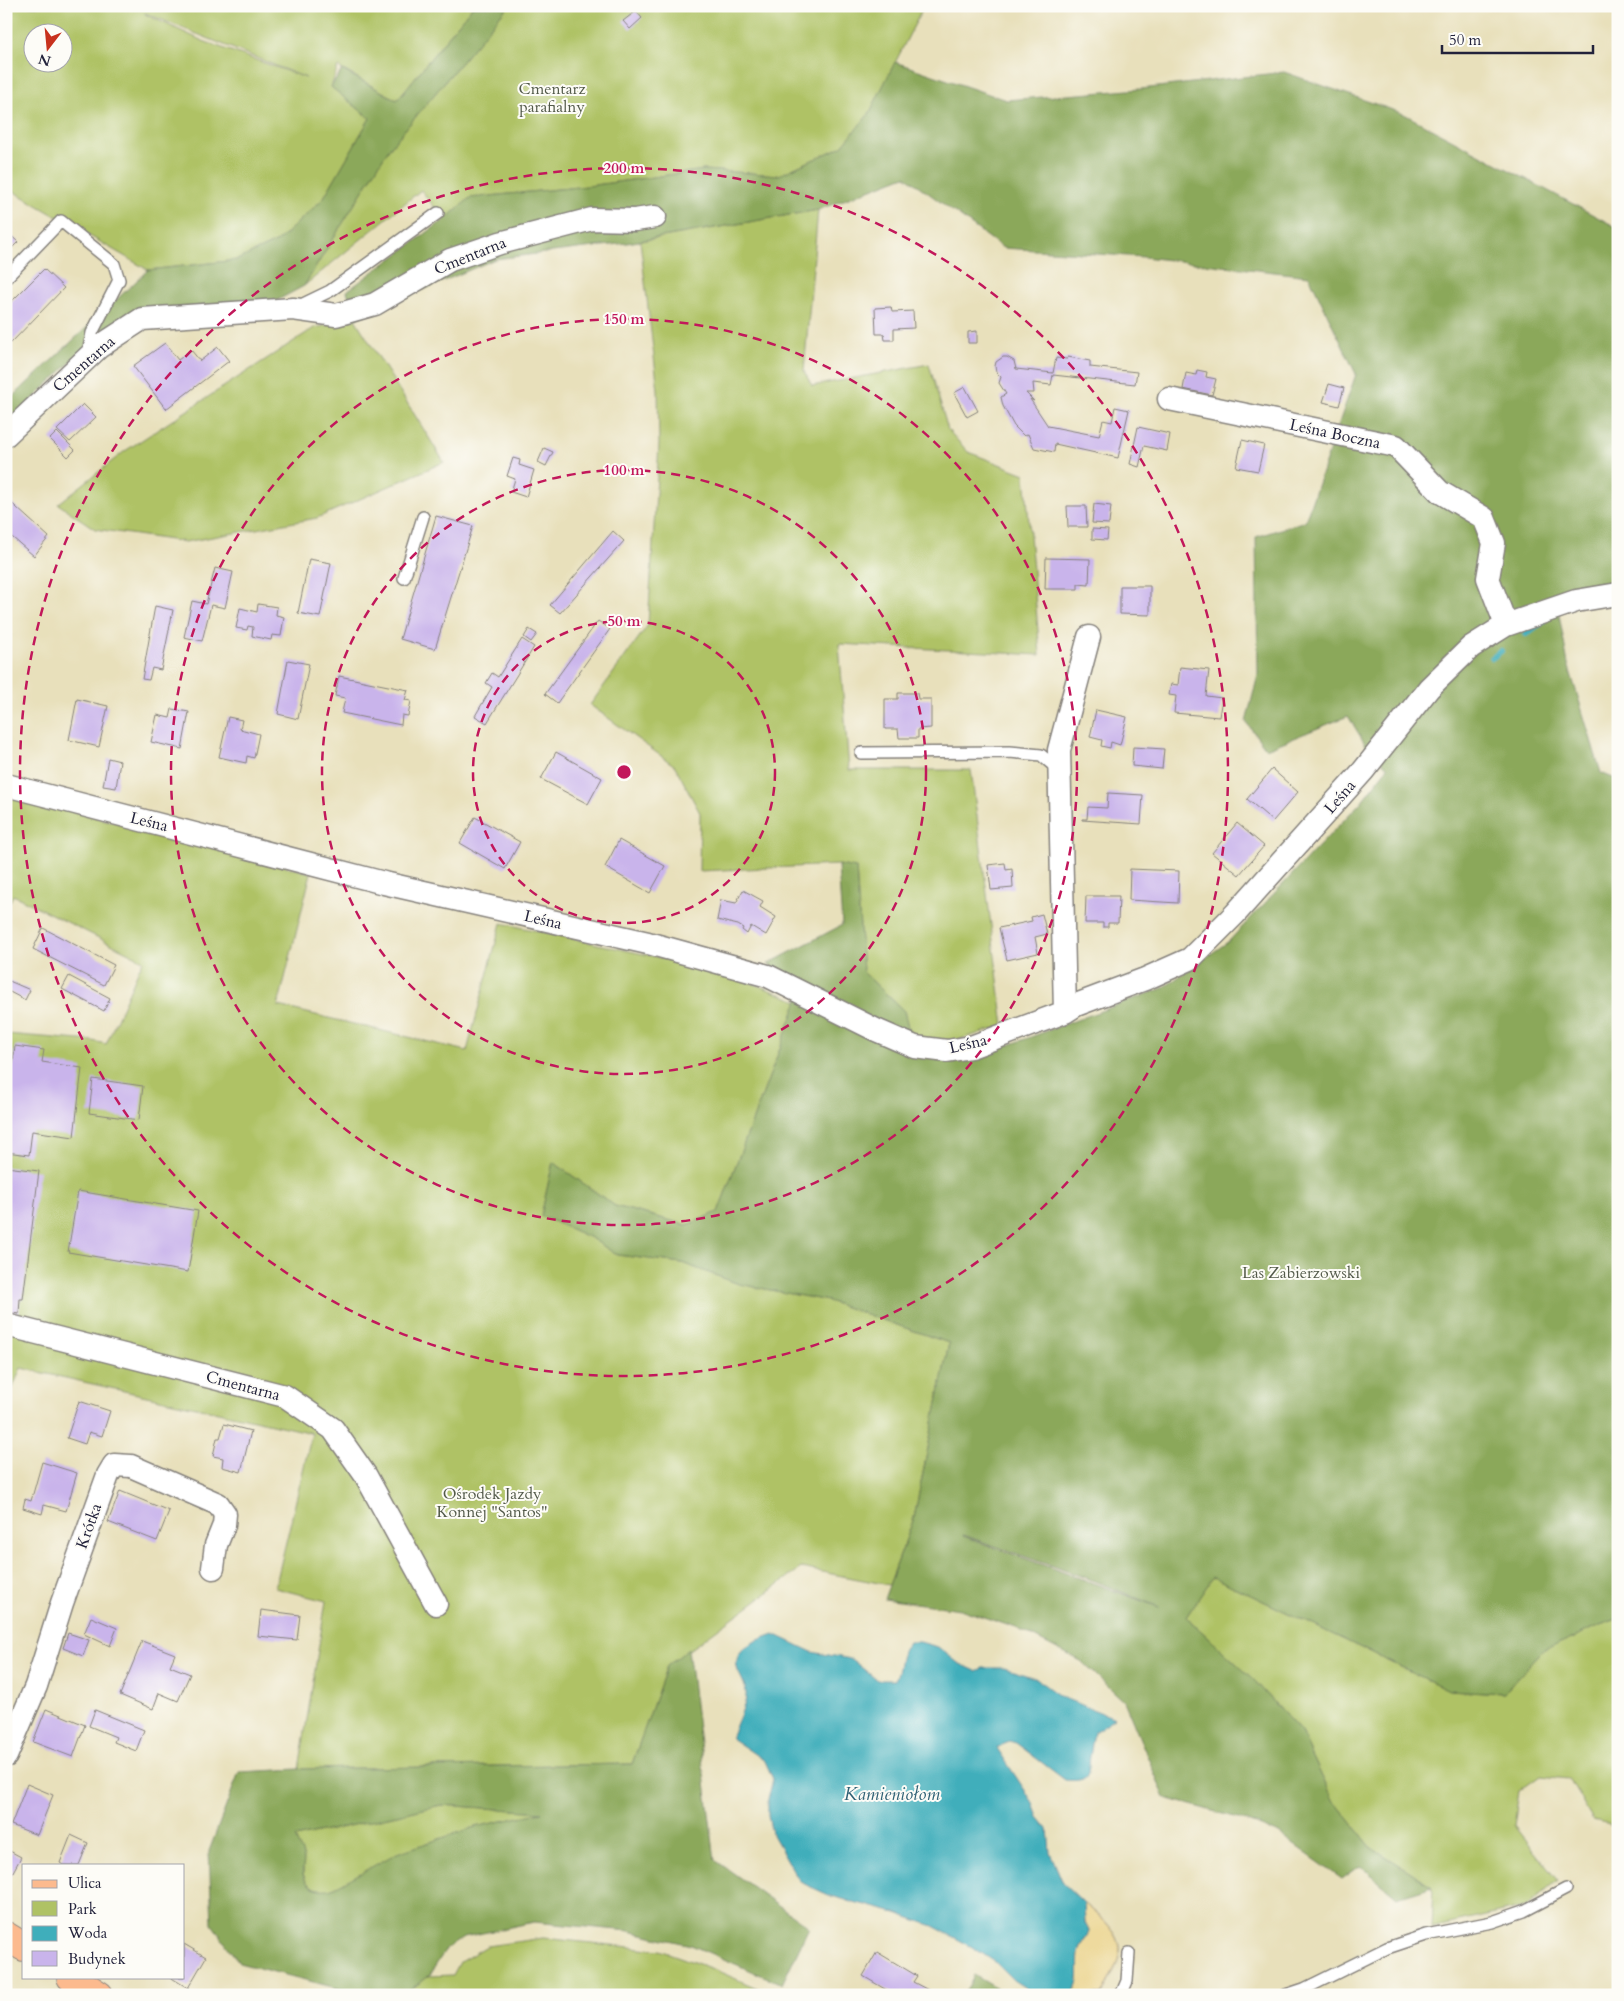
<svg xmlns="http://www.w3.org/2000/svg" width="1624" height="2001" viewBox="0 0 1624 2001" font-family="Cardo,serif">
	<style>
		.green { fill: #afc265; stroke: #687250; fill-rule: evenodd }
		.forest { fill: #8ba85a; stroke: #56654a; fill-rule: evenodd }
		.sand { fill: #eeda9e; stroke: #887e6c }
		.water { fill: #3faebb; stroke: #30687b }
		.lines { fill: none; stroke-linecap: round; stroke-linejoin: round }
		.stream { stroke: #3faebb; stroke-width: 6 }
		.building { fill: #c9b4eb }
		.lane-casing { stroke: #85817b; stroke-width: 14 }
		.street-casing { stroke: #85817b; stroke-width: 25 }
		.primary-casing { stroke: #85817b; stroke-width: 30 }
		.lane { stroke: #fff; stroke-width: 11 }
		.street { stroke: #fff; stroke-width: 22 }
		.primary { stroke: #fcba8e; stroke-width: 28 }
		.ring { fill: none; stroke: #c2185b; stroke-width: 2.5; stroke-dasharray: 9 6 }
		.labels { text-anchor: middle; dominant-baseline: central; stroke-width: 4; stroke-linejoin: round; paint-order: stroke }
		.park-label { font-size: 16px; fill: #535a4a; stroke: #fdfcf7 }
		.street-label { font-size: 16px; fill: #22223b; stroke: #fdfcf7 }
		.water-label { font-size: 18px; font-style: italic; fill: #2f6175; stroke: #fdfcf7 }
		.centre { fill: #c2185b; stroke: #fdfcf7; stroke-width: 2.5 }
		.ring-label { font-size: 15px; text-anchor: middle; font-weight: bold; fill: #c2185b; stroke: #fdfcf7; stroke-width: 4; stroke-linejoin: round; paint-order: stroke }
	</style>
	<rect width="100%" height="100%" fill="#fdfcf7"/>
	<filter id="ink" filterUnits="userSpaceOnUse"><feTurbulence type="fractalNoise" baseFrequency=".02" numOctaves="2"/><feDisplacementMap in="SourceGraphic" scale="10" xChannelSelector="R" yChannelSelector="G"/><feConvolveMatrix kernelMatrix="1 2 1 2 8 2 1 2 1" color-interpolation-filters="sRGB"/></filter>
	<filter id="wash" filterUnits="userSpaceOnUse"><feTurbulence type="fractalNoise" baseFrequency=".0096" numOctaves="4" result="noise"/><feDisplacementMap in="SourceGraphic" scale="20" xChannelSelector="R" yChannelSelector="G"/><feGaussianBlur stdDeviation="1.12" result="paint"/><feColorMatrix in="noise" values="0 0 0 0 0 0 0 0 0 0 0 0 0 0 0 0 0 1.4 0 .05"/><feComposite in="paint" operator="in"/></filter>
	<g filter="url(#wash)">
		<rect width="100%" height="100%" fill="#e8e0bb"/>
		<path class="green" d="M 6,6 L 473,6 L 397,100 L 338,67 L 331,87 L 370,118 L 323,199 L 278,241 L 237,260 L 148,270 L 6,187 ZM 145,14 L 145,13 L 306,78 L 203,41 ZM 32,32 L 62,32 L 62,62 L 32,62 Z
			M 508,6 L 924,6 L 869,114 L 841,147 L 779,175 L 704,170 L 588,186 L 470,198 L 444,220 L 421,190 L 304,286 L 388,150 Z
			M 818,210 L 804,371 L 812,386 L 929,364 L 948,430 L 968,452 L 1025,474 L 1040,655 L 839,644 L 849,770 L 971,770 L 1004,1026 L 951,1042 L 911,1039 L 904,1011 L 863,972 L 856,868 L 838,865 L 699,871 L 700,813 L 675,766 L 590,705 L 648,625 L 659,444 L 658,390 L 640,241 Z
			M 355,319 L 444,462 L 317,518 L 185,542 L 95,529 L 58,504 L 125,451 L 314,328 Z
			M 6,794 L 311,873 L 278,1006 L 467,1051 L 501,923 L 721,971 L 798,1001 L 718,1212 L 687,1225 L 615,1206 L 553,1162 L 541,1216 L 591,1238 L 617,1255 L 682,1263 L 739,1284 L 828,1301 L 949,1343 L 914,1518 L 889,1585 L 801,1568 L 667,1666 L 632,1764 L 299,1769 L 326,1601 L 275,1588 L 312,1433 L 21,1368 L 6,1404 L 6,1034 L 93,1041 L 106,1044 L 143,960 L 13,895 L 6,910 Z
			M 1213,1577 L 1449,1690 L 1504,1693 L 1542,1651 L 1601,1625 L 1618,1619 L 1618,1827 L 1593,1821 L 1569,1779 L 1540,1776 L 1519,1791 L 1514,1826 L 1557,1880 L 1526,1907 L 1431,1928 L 1433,1886 L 1371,1847 L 1332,1798 L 1301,1732 L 1254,1680 L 1186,1617 Z
			M 441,1805 L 544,1812 L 475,1827 L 325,1891 L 316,1889 L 306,1882 L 303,1873 L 304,1858 L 295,1838 Z
			M 543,1938 L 660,1950 L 713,1969 L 773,1995 L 403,1995 L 429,1976 L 453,1975 L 460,1962 L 487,1946 Z"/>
		<path class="forest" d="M 473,6 L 508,6 L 388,150 L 304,286 L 274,302 L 143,311 L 106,328 L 6,425 L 6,403 L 148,270 L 237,260 L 278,241 L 323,199 L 370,118 L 331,87 L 342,70 L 397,100 Z
			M 895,62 L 1006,100 L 1141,89 L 1284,72 L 1404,114 L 1618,228 L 1618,585 L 1556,598 L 1568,664 L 1601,773 L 1618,780 L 1618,1619 L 1601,1625 L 1542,1651 L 1504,1693 L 1449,1690 L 1213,1577 L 1186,1617 L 1254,1680 L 1301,1732 L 1332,1798 L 1371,1847 L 1433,1886 L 1397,1897 L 1360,1866 L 1342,1879 L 1279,1834 L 1238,1818 L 1165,1798 L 1124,1701 L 1081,1661 L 1016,1628 L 960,1609 L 884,1599 L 914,1518 L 949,1343 L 828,1301 L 739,1284 L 682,1263 L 617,1255 L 591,1238 L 541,1216 L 553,1162 L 615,1206 L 687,1225 L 718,1212 L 804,985 L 768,964 L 842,925 L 838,865 L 856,868 L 863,972 L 904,1011 L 911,1039 L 1009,1045 L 1163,988 L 1229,941 L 1361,802 L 1388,767 L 1370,752 L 1348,716 L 1266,749 L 1246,722 L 1258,675 L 1256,537 L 1305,521 L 1356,374 L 1309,276 L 1144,257 L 1003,248 L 905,176 L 818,210 L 627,243 L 495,259 L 355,319 L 347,291 L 444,220 L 470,198 L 588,186 L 704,170 L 779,175 L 841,147 L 869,114 ZM 963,1535 L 1089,1579 L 1159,1607 L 963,1536 Z
			M 688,1649 L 715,1860 L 809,1927 L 782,1984 L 691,1945 L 629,1931 L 534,1922 L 464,1937 L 446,1949 L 429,1976 L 403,1995 L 364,1995 L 239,1963 L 212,1924 L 209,1851 L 239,1772 L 299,1769 L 632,1764 L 667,1666 ZM 441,1805 L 542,1812 L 475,1827 L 397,1853 L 335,1887 C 323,1892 305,1889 303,1873 C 302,1867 305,1862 303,1856 C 302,1850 297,1844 295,1838 Z
			M 974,1975 L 1008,1995 L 964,1995 Z"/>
		<path class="sand" d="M 1084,1903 C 1096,1913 1122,1933 1120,1951 C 1118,1966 1108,1981 1102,1995 L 1071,1995 C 1082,1981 1077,1969 1079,1953 C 1081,1945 1086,1939 1089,1931 L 1085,1923 Z"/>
		<path class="water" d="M 774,1634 L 812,1652 L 851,1659 L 877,1680 L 895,1680 C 901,1668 899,1652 909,1642 L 920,1642 L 938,1647 L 958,1663 L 976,1671 L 983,1668 L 1004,1668 L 1035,1678 L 1061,1697 L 1115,1718 L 1094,1732 C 1093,1740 1091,1748 1090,1756 C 1088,1776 1090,1782 1065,1780 L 1016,1743 L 1009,1741 L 997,1748 L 1032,1801 L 1038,1817 L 1048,1829 L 1050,1852 L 1063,1883 L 1084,1903 L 1085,1923 L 1089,1931 C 1086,1939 1081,1945 1079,1953 C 1077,1969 1082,1982 1071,1995 L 1040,1995 L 1029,1990 L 1013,1980 L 995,1962 L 974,1948 L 933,1926 L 896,1913 L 831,1896 L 800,1882 L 772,1833 L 768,1816 L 768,1800 L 773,1779 L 765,1761 L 731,1738 C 734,1729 746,1704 746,1697 C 747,1687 742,1680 738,1671 C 730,1648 758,1640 774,1634 Z"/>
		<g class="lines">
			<path class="stream" d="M 1526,634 L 1542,622
				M 1492,658 L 1501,651"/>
		</g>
		<g id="blocks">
			<path class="building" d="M 636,11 L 642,18 L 630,29 L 623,21 Z
				M 6,231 L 18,242 L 6,254 Z
				M 44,269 L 64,288 L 11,343 L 6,339 L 6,307 Z
				M 891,307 L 892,312 L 913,311 L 914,328 L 894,329 L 894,340 L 885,340 L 884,334 L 876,334 L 875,308 Z
				M 977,331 L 977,343 L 968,343 L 968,332 Z
				M 165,343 L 178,360 L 191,350 L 200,361 L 218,347 L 229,361 L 166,409 L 133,366 Z
				M 1003,357 L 1007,357 L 1014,361 L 1016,369 L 1053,373 L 1056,358 L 1067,359 L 1068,357 L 1090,361 L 1090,367 L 1137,372 L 1135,384 L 1053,375 L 1051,385 L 1033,383 L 1034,393 L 1026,393 L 1034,401 L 1030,399 L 1048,426 L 1099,436 L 1103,420 L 1112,422 L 1115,407 L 1129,410 L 1118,458 L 1055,444 L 1054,452 L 1034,448 L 1028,434 L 1024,436 L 1014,426 L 1003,406 L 1001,397 L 1006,394 L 999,383 L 1001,377 L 996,372 L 995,366 L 996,362 Z
				M 1197,370 L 1207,372 L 1206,377 L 1216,379 L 1212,395 L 1183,389 L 1186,373 L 1196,375 Z
				M 1329,384 L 1344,388 L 1339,406 L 1323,402 Z
				M 965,387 L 978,411 L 967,417 L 954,393 Z
				M 83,404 L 96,417 L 70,442 L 57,430 Z
				M 1138,427 L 1170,434 L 1167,451 L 1144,446 L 1139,467 L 1130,464 Z
				M 57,432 L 75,450 L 68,457 L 50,439 Z
				M 1242,440 L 1264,445 L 1258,471 L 1236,467 Z
				M 544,448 L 553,452 L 546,466 L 538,462 Z
				M 513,458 L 520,460 L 519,465 L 534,470 L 526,497 L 511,492 L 515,479 L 507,476 Z
				M 6,498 L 49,537 L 34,556 L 6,532 Z
				M 1094,504 L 1111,506 L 1109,524 L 1092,523 Z
				M 1067,506 L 1086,506 L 1087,527 L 1068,527 Z
				M 436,516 L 473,526 L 435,649 L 400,639 Z
				M 1092,529 L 1108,530 L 1107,540 L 1092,539 Z
				M 613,531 L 624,541 L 560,613 L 550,605 Z
				M 1046,558 L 1090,559 L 1089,585 L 1078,584 L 1078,589 L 1045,589 Z
				M 309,559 L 331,563 L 320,617 L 298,613 Z
				M 215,568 L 233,572 L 225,608 L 211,605 L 202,641 L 184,637 L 192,601 L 206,604 Z
				M 1120,586 L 1150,586 L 1150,615 L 1120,614 Z
				M 258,604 L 277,607 L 276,615 L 284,617 L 281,636 L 272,635 L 271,640 L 252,636 L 253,627 L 248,626 L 247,630 L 236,628 L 240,608 L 257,612 Z
				M 155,606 L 173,610 L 161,670 L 152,668 L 149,680 L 142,679 Z
				M 598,621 L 610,629 L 557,703 L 545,694 Z
				M 529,629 L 537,634 L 531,642 L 524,637 Z
				M 522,639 L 534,647 L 487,723 L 475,716 L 492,687 L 486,683 L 492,673 L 498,677 Z
				M 288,660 L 309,664 L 298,719 L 278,714 Z
				M 1180,667 L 1209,670 L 1206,696 L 1222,698 L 1219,717 L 1174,713 L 1176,696 L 1169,695 L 1171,684 L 1178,685 Z
				M 339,676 L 408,690 L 405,700 L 411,701 L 408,716 L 402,715 L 401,725 L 342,713 L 345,698 L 335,696 Z
				M 898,693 L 917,693 L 918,699 L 931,699 L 931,728 L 918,729 L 918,738 L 899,738 L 898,729 L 885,729 L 885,699 L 898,699 Z
				M 77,699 L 108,706 L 99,747 L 69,740 Z
				M 172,709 L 189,712 L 182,749 L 151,742 L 157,715 L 170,718 Z
				M 1096,710 L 1127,717 L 1120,745 L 1111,742 L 1110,748 L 1101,746 L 1102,740 L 1090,737 Z
				M 228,717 L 242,720 L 240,729 L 259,734 L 254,758 L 247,756 L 246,763 L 219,757 Z
				M 1133,747 L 1164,749 L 1162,769 L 1132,766 Z
				M 556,752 L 602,778 L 588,804 L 541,779 Z
				M 108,758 L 120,761 L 116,788 L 103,786 Z
				M 1272,769 L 1298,792 L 1273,821 L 1247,799 Z
				M 1108,793 L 1143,795 L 1141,824 L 1082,820 L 1082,819 L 1087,819 L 1088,807 L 1107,808 Z
				M 475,817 L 520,842 L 505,869 L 460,843 Z
				M 1237,823 L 1264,846 L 1239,875 L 1212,853 Z
				M 619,840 L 665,866 L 650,893 L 605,867 Z
				M 1005,863 L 1006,870 L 1012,869 L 1013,888 L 991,890 L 988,865 Z
				M 1130,869 L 1179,871 L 1178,903 L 1129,900 Z
				M 743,890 L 763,901 L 760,907 L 776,917 L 766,935 L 751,926 L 747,934 L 742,930 L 743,928 L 738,925 L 717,920 L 721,900 L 736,903 Z
				M 1086,896 L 1119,896 L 1118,923 L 1108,923 L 1108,927 L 1103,927 L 1103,923 L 1085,923 Z
				M 1042,914 L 1047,934 L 1035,937 L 1038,953 L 1007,960 L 999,928 L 1032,921 L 1031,917 Z
				M 43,928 L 114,965 L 104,985 L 33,949 Z
				M 69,976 L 110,998 L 104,1011 L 62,989 Z
				M 7,980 L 30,990 L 25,1000 L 6,990 Z
				M 15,1046 L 44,1050 L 42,1062 L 82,1068 L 74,1137 L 32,1131 L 29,1155 L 6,1152 L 6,1112 Z
				M 93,1079 L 143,1086 L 139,1120 L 89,1113 Z
				M 6,1167 L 39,1171 L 23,1299 L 20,1299 L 19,1314 L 6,1312 Z
				M 78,1191 L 198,1211 L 188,1272 L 68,1252 Z
				M 79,1401 L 110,1411 L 102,1436 L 89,1432 L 85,1444 L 67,1438 Z
				M 224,1424 L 251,1431 L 241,1472 L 222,1467 L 223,1458 L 213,1456 L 217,1438 L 220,1438 Z
				M 42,1462 L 77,1473 L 66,1511 L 44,1505 L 42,1514 L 23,1508 L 25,1499 L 31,1501 Z
				M 120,1491 L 169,1511 L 157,1541 L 108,1522 Z
				M 261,1610 L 300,1615 L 297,1640 L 258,1636 Z
				M 91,1617 L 117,1628 L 110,1646 L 84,1634 Z
				M 68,1633 L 89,1640 L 83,1656 L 63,1648 Z
				M 142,1641 L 175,1654 L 170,1666 L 190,1674 L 178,1701 L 159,1693 L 153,1709 L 120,1695 Z
				M 46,1709 L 85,1725 L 73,1757 L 33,1742 Z
				M 95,1710 L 144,1730 L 136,1751 L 114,1742 L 116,1737 L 89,1726 Z
				M 27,1784 L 53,1795 L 37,1835 L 11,1825 Z
				M 71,1835 L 88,1843 L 79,1865 L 63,1865 L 60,1863 Z
				M 6,1849 L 21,1857 L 8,1881 L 6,1880 Z
				M 184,1944 L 206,1957 L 188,1988 L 170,1977 L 184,1977 Z
				M 877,1952 L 917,1976 L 913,1982 L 930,1991 L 928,1995 L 895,1995 L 863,1976 Z"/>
		</g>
	</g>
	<g filter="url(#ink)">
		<use href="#blocks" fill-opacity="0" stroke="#85817b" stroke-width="1"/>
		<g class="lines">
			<g class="lane-casing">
				<path id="lane" d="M 6,278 L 61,221 L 114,264 L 119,280 L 92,333 L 88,353
					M 299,306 L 330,291 L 438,213
					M 404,578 L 423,517
					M 861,753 L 1010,752 L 1041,755 L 1059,770
					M 1121,1995 L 1127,1981 L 1129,1953
					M 1286,1995 L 1304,1989 L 1387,1948 L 1426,1935 L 1492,1922 L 1524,1911 L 1566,1889"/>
			</g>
			<g class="street-casing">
				<path id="street" d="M 1169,399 L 1396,446 L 1440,492 L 1484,518 L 1494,543 L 1488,578 L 1506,625
					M 6,435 L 99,347 L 142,319 L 293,309 L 336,315 L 375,304 L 450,260 L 500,243 L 592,219 L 635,220 L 655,217
					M 6,785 L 384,883 L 648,943 L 768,976 L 876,1030 L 915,1047 L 947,1051 L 971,1047 L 1065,1012 L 1059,750 L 1089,637
					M 1065,1012 L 1076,1005 L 1145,979 L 1190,959 L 1235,914 L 1363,771 L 1429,688 L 1471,647 L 1506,625 L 1576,601 L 1618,594
					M 6,1325 L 285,1396 L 333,1429 L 366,1476 L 436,1604
					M 6,1756 L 36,1686 L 62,1603 L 108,1475 L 114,1465 L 131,1466 L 218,1504 L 225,1514 L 224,1525 L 216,1545 L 213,1568"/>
			</g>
			<g class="primary-casing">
				<path id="primary" d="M 6,1936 L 24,1947
					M 71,1977 L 99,1995"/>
			</g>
			<use href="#lane" class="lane"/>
			<use href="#street" class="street"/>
			<use href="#primary" class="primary"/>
		</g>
	</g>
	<g class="ring">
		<circle cx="624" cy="772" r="151"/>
		<circle cx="624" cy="772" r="302"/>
		<circle cx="624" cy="772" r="453"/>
		<circle cx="624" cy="772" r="604"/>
	</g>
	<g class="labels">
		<g class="park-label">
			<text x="552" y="89">Cmentarz<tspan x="552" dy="18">parafialny</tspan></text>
			<text x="1301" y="1273">Las Zabierzowski</text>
			<text x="492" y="1494">Ośrodek Jazdy<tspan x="492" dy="18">Konnej "Santos"</tspan></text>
		</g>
		<g class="street-label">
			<text transform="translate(470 256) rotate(-22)">Cmentarna</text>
			<text transform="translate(84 364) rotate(-41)">Cmentarna</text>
			<text transform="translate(1335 434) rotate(12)">Leśna Boczna</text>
			<text transform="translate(1340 797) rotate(-49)">Leśna</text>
			<text transform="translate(149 822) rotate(14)">Leśna</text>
			<text transform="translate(543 920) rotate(13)">Leśna</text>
			<text transform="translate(968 1044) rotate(-13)">Leśna</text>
			<text transform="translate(243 1386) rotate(15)">Cmentarna</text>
			<text transform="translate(89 1526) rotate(-70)">Krótka</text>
		</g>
		<g class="water-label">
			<text x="892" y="1794">Kamieniołom</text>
		</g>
	</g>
	<circle cx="624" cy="772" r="8" class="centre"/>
	<g class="ring-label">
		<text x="624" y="173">200 m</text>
		<text x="624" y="324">150 m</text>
		<text x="624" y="475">100 m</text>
		<text x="624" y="626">50 m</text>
	</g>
	<rect width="1624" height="2001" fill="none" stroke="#fdfcf7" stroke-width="25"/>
	<rect x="22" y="1864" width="162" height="115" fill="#fdfcf7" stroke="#a5a5ac"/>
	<rect x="32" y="1880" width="25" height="8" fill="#fcba8e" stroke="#a5a5ac"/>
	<text x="68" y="1888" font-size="15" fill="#22223b">Ulica</text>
	<rect x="32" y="1901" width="25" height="15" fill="#afc265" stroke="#a5a5ac"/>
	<text x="68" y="1914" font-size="15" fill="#22223b">Park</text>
	<rect x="32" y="1926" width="25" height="15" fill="#3faebb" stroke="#a5a5ac"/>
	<text x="68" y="1938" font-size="15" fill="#22223b">Woda</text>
	<rect x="32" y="1951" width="25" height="15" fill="#c9b4eb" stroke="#a5a5ac"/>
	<text x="68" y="1964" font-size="15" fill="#22223b">Budynek</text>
	<g transform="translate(48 48) rotate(196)"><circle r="24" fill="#fdfcf7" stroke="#a5a5ac"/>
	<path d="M0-4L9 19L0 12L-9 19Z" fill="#c8321e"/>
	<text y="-8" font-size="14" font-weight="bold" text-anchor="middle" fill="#22223b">N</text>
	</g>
	<path d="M1442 45v8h151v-8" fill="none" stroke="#22223b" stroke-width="2.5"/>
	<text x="1449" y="45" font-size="15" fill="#22223b" stroke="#fdfcf7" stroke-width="4" paint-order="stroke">50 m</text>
</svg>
